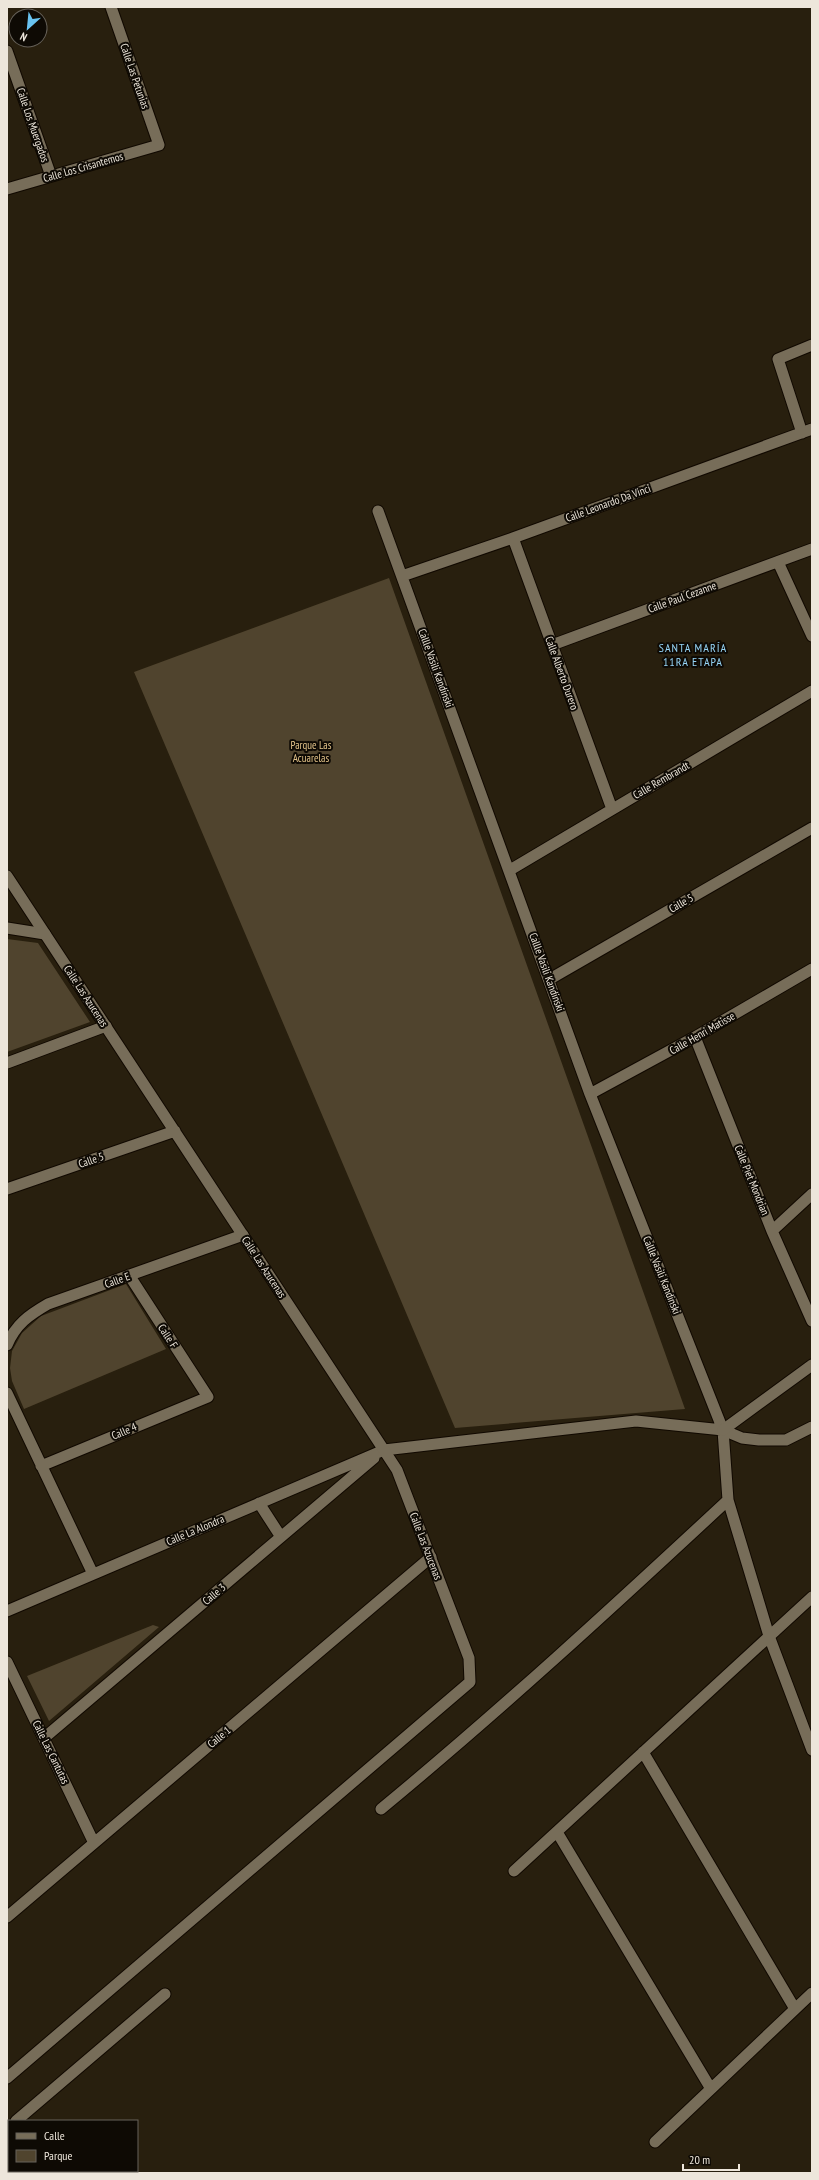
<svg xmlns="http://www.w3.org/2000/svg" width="819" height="2180" viewBox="0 0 819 2180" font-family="'PT Sans Narrow',sans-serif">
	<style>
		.green { fill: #50442e }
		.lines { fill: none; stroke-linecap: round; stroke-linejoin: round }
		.minor-casing { stroke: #110900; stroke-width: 13 }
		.tertiary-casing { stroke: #110900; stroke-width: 13 }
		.minor { stroke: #776d59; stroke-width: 11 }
		.tertiary { stroke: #776d59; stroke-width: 11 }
		.labels { text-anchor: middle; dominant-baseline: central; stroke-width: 4; stroke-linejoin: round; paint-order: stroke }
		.street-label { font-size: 11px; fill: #ede6db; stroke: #0e0a04 }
		.park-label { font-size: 11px; fill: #e2c38a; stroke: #0e0a04 }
		.neighbourhood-label { font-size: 12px; letter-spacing: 1px; fill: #96d5f7; stroke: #0e0a04 }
	</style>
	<rect width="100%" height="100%" fill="#281f0e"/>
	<path class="green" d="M 389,578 L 685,1409 L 455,1428 L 134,672 Z
		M 7,939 L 38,943 L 90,1022 L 7,1052 Z
		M 126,1284 L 166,1349 L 24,1409 L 12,1381 L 10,1368 L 12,1351 L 22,1333 L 41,1316 Z
		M 153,1625 L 159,1627 L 49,1721 L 27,1676 Z"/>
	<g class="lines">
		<g class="minor-casing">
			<path id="minor" d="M 7,51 L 51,176
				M 7,189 L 159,145 L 111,7
				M 802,433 L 778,359 L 812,345
				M 378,511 L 590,1094 L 723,1430 L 728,1500 L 769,1636 L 812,1750
				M 513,538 L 612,809
				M 778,562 L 812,636
				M 402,576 L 513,538 L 812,429
				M 552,645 L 812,549
				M 510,870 L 812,691
				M 7,928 L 45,934
				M 550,979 L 812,828
				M 695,1037 L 772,1231 L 812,1321
				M 7,1063 L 106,1026
				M 590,1094 L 695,1037 L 812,969
				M 772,1231 L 812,1194
				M 7,1345 C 16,1324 29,1315 48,1304 L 243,1235
				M 7,1393 L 93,1574
				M 41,1466 L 208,1397 L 129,1275
				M 259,1503 L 281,1537
				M 7,1611 L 384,1450 L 636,1421 L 723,1430 L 742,1438 L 759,1440 L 786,1440 L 812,1427
				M 7,1662 L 94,1843
				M 44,1738 L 374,1458
				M 643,1752 L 795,2009
				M 381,1809 C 501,1710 615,1605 728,1500
				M 557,1832 L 711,2089
				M 514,1871 L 812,1597
				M 7,1917 L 431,1557
				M 16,2121 L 165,1994
				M 7,2129 L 9,2127
				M 655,2142 L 812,1993"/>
		</g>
		<g class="tertiary-casing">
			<path id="tertiary" d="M 7,876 L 397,1470 L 469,1658 L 470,1682 L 7,2078
				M 7,1189 L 175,1131
				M 723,1430 L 812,1365"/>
		</g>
		<use href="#minor" class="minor"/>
		<use href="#tertiary" class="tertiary"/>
	</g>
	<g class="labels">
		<g class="street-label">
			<text transform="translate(135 76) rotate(71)">Calle Las Petunias</text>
			<text transform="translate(33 125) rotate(71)">Calle Los Muergados</text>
			<text transform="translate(83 167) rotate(-16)">Calle Los Crisantemos</text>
			<text transform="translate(608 503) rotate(-20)">Calle Leonardo Da Vinci</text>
			<text transform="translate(682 597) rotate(-20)">Calle Paul Cezanne</text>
			<text transform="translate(436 668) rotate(70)">Callle Vasili Kandinski</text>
			<text transform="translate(562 673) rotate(70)">Calle Alberto Durero</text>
			<text transform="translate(661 780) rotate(-30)">Calle Rembrandt</text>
			<text transform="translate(681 903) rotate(-30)">Calle 5</text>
			<text transform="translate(547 972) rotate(70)">Callle Vasili Kandinski</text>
			<text transform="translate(86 996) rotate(57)">Calle Las Azucenas</text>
			<text transform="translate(702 1033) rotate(-30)">Calle Henri Matisse</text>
			<text transform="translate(91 1160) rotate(-19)">Calle 5</text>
			<text transform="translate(752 1180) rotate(68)">Calle Piet Mondrian</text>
			<text transform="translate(264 1267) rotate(57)">Calle Las Azucenas</text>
			<text transform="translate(662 1275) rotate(68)">Callle Vasili Kandinski</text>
			<text transform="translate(117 1280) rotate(-20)">Calle E</text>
			<text transform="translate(168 1336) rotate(57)">Calle F</text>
			<text transform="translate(124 1431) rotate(-23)">Calle 4</text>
			<text transform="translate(195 1530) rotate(-23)">Calle La Alondra</text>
			<text transform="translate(426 1546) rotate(69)">Calle Las Azucenas</text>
			<text transform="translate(214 1594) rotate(-40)">Calle 3</text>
			<text transform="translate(219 1737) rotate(-40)">Calle 1</text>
			<text transform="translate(51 1752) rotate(64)">Calle Las Cantutas</text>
		</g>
		<g class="park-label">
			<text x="311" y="745">Parque Las<tspan x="311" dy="13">Acuarelas</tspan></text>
		</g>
		<g class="neighbourhood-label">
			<text x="693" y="647">SANTA MARÍA<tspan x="693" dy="14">11RA ETAPA</tspan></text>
		</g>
	</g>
	<rect width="819" height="2180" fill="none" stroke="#ede6db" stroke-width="16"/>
	<rect x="8" y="2120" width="130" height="52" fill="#0e0a04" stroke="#67625a"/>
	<rect x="16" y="2133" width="20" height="6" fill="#776d59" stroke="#67625a"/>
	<text x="44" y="2140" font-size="12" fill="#ede6db">Calle</text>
	<rect x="16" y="2150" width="20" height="12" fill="#50442e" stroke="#67625a"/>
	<text x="44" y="2160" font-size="12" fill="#ede6db">Parque</text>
	<g transform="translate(28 28) rotate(207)"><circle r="19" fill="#0e0a04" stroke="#67625a"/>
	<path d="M0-3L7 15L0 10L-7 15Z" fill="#69c3f1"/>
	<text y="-6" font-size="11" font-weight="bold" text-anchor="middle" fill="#ede6db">N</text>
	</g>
	<path d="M683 2164v6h56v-6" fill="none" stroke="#ede6db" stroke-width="2"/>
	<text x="689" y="2164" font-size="12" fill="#ede6db" stroke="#0e0a04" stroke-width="3" paint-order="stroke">20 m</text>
</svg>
